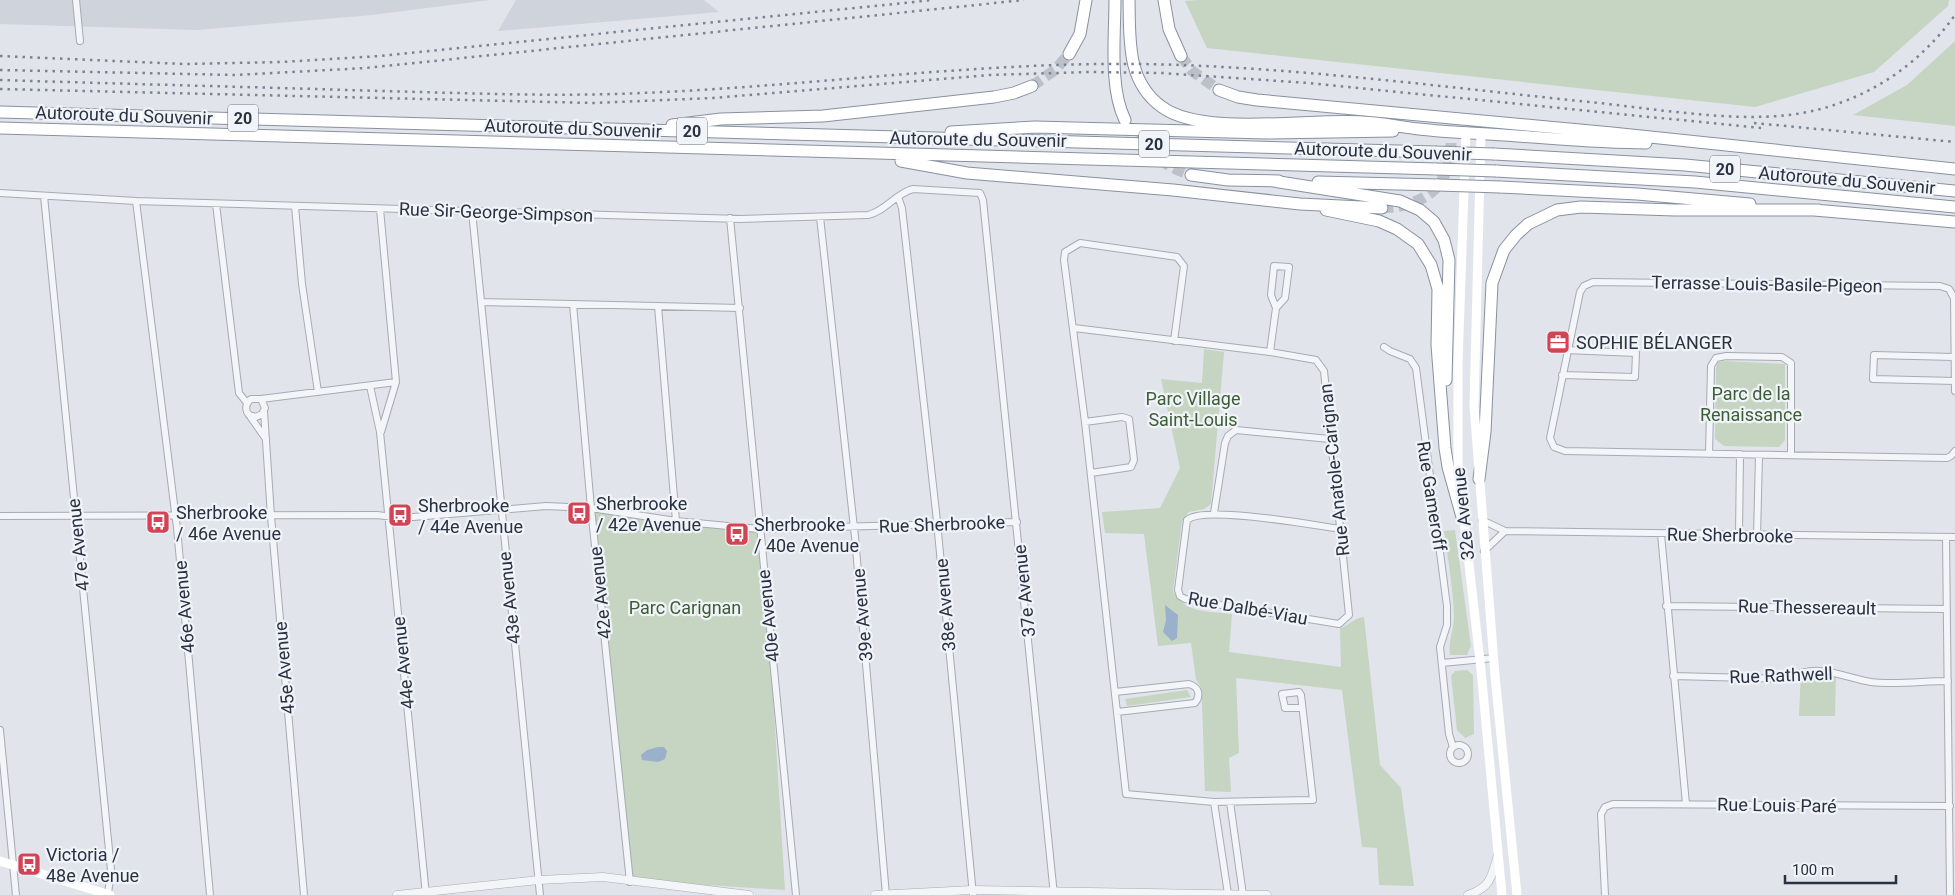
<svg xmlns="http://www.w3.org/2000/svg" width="1955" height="895" viewBox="0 0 1955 895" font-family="Roboto,sans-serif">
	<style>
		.built { fill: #cfd3dc }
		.green { fill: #c6d4c2 }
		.water { fill: #9bb0ca }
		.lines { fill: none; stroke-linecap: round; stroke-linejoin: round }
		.motorway-tunnel { stroke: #bcc0c8; stroke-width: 11; stroke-dasharray: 11 5.5; stroke-linecap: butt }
		.minor-casing { stroke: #a6abb4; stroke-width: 8 }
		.tertiary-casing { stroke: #a6abb4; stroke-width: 9 }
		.motorway-casing { stroke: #8891a1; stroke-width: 13 }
		.minor { stroke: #f3f5f8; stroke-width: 6 }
		.tertiary { stroke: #f3f5f8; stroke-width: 8 }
		.secondary { stroke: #fff; stroke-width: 9 }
		.motorway { stroke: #fff; stroke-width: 11 }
		.rail { stroke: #7a8393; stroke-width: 2.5; stroke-dasharray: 2.5 5; stroke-linecap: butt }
		.motorway-bridge-casing { stroke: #8891a1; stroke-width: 13; stroke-linecap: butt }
		.motorway-bridge { stroke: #fff; stroke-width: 11 }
		.labels { text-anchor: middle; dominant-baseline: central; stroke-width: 4.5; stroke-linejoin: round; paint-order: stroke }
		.shield { fill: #f0f3f7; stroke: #656b78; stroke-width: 1 }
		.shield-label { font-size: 16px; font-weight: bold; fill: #293142 }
		.street-label { font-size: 18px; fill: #293142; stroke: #f0f3f7 }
		.poi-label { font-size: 18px; fill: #293142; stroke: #f0f3f7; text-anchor: start }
		.park-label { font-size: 18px; fill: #3c5d36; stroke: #f0f3f7 }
	</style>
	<rect width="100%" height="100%" fill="#e1e4ea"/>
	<path class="built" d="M 0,0 L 490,0 L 372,15 L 197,30 L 0,24 Z
		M 516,0 L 704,0 L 719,12 L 498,31 Z"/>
	<path class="green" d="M 1198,0 L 1949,0 L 1948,6 L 1874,72 L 1755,107 L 1207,48 L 1185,1 Z
		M 1955,41 L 1955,126 L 1853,115 L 1907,85 Z
		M 1204,349 L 1224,352 L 1211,504 L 1204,509 L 1189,512 L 1182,521 L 1173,591 C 1185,614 1209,611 1232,614 L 1229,652 L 1341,667 L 1340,628 C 1350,625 1354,618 1364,617 L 1380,765 L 1401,788 L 1414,886 L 1379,885 L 1377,848 L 1362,847 L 1342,690 L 1236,678 L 1239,753 L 1229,758 L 1231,792 L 1205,791 L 1202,703 L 1200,685 L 1196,680 L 1191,643 L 1158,646 L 1144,534 L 1105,533 L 1102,512 L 1160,508 L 1180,468 L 1161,379 L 1202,383 Z
		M 1725,361 L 1785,364 L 1785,440 L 1779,447 L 1724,446 L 1715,439 L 1716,367 L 1718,362 Z
		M 591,509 L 763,531 L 785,890 L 631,880 Z
		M 1455,530 L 1471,646 L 1467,655 L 1450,655 C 1448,641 1454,630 1454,616 C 1453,588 1448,559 1444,531 Z
		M 1467,670 L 1473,675 L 1474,734 L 1465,738 L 1457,730 L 1451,676 L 1455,671 Z
		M 1801,671 L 1836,672 L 1835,716 L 1799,716 Z
		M 1187,690 L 1191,697 L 1127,706 L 1125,699 Z"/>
	<path class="water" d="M 1165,605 L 1178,615 L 1177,638 L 1172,641 L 1163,632 L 1166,620 Z
		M 658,747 L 664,747 L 667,751 L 665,759 L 658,762 L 642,760 L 641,755 L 647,750 Z"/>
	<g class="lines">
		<path class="motorway-tunnel" d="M 1181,56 L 1192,71 L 1219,90
			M 1032,86 L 1055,70 L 1069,54
			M 1126,124 C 1140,149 1164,166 1191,175
			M 1382,208 C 1424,206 1451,188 1451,143"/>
		<g class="minor-casing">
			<path id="minor" d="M 76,0 L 80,41
				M 0,193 L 136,201 L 740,219 L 868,215 C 886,211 896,193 913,189 L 980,193 L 983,200 L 1054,895
				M 44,196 L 111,870 L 108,894
				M 898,197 L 902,208 L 936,512 L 973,895
				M 136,201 L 177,528 L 210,895
				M 216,204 L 239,393 L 247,403
				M 295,206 L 302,284 L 318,392
				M 380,209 L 396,382 L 381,432
				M 472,211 L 540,895
				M 820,217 L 855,537 L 886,895
				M 730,218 L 796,895
				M 482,302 L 740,308
				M 573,304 L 591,508 L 630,882
				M 658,306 L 676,521
				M 1074,328 L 1270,352 L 1316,360 L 1324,371 L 1349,615 L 1339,624 L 1185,599 L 1180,596 L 1178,590 L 1187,520 C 1204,505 1313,525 1340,529
				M 1174,341 L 1184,266 L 1177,257 L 1080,243 L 1065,252 L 1064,260 L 1085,422 L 1126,794 L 1214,802 L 1313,800 L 1301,695 L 1299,692 L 1282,694 L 1285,708 L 1302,708
				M 1384,347 L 1390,351 L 1410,359 L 1416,368 L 1447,606 L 1447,625 L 1440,647 L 1449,734 L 1453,747
				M 1270,352 L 1276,308 L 1285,298 L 1289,267 L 1274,266 L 1271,295 L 1276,308
				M 1954,357 L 1874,355 L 1873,379 L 1955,381
				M 1562,375 L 1635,377 L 1636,353 L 1566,350
				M 370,386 L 380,432 L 426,895
				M 1955,391 L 1954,298 L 1949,289 L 1940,286 L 1593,282 L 1584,286 L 1580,292 L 1550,438 L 1554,447 L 1565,451 L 1947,458 L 1951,456 L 1955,451
				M 261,399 L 396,382
				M 264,411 L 271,516 L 304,895
				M 249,415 L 256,417 L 262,414 L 265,408 L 261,399 L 251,399 C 247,402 245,406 247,412 L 266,439
				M 1085,422 L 1122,417 L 1129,419 L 1134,460 L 1131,467 L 1091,473
				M 1709,454 L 1711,366 L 1716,358 L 1726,356 L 1782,357 L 1791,363 L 1791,455
				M 1214,513 L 1225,443 L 1228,436 L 1236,430 L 1330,439
				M 0,516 L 377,515 L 401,518 L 546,506 L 591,508 L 676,521 L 759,529 L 1017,522
				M 1482,520 L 1505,531 L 1955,537
				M 1661,534 L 1686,804
				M 1739,536 L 1740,454
				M 1757,536 L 1759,455
				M 1946,537 L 1950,895
				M 1484,551 L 1505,531
				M 1666,606 L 1947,609
				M 1442,663 L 1494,658
				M 1673,676 L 1785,679 C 1820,662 1838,676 1871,682 C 1895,685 1924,681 1948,681
				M 1115,692 L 1189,684 C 1199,687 1201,695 1195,703 L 1117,712
				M 0,730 L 16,895
				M1450 754a9 9 0 1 1 18 0a9 9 0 1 1-18 0Z
				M 1214,802 L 1228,894
				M 1230,802 L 1243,895
				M 1605,895 L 1601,814 L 1605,807 L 1613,804 L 1950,806"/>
		</g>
		<g class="tertiary-casing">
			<path id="tertiary" d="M 397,895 L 539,880 L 603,877 L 749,895
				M 875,895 L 972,890 L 1267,895
				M 1468,895 C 1491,887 1491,878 1498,855"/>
		</g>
		<g class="motorway-casing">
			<path id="motorway" d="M 1115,0 C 1115,35 1109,88 1125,120
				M 1129,0 C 1130,39 1126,81 1162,107 C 1203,137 1311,118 1363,122 C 1382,123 1401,127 1419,129 C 1452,133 1485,133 1517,136 C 1560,139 1603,143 1646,143
				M 1164,0 L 1169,29 L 1181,56
				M 1069,54 L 1080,34 L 1086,0
				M 1219,90 L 1238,97 L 1257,100 L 1612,133 L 1955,169
				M 0,112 L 1435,152
				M 672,125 L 721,119 L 823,116 L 994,97 L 1014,93 L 1032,86
				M 0,128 L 1436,169
				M 951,132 L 1035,127 L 1267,133 L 1393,131
				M 1494,154 L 1685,165 L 1955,191
				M 901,161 L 967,173 L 1173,190 L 1300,204 L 1382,208
				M 1496,171 L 1695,182 L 1955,207
				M 1191,175 L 1228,180 L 1279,181
				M 1273,181 L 1400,201 L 1420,210 L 1434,222 L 1444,240 L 1449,260 L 1446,380
				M 1318,182 L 1438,185
				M 1500,187 L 1637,194 L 1750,204
				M 1326,210 L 1379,221 L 1397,229 L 1418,244 L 1431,265 L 1438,289 L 1437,345 L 1445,448 L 1448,467 L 1462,517
				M 1814,210 L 1955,222
				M 1479,479 L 1485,432 L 1492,283 L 1504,250 L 1516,235 L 1528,224 L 1557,210 L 1581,207 L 1675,210 L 1819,210"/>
		</g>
		<use href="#minor" class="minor"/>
		<use href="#tertiary" class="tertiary"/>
		<path class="secondary" d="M 1466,132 L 1458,365 L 1458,467 L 1481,670 L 1502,895
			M 1481,133 L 1474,406 L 1495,676 L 1517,895
			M 0,861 L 110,895"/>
		<use href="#motorway" class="motorway"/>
		<path class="rail" d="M 0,56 L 184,64 L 282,62 L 380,56 L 933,0
			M 0,70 L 235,75 L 366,68 L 1024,0
			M 0,80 C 127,84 254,87 380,91 C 467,93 554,97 641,93 C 821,86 999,58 1180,65 C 1317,70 1453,88 1589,102 C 1650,108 1728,122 1789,115 C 1856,107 1916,70 1955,15
			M 0,89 L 593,103 L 713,98 L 990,75 L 1089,72 L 1162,73 L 1308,83 L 1761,128
			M 1754,123 L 1955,142"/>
		<g class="motorway-bridge-casing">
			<path id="motorway-bridge" d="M 1435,152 L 1494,154
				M 1436,169 L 1496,171
				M 1438,185 L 1500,187"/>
		</g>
		<use href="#motorway-bridge" class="motorway-bridge"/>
	</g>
	<defs>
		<g id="office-square" transform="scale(1.25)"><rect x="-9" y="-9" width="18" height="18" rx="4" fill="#d04455" stroke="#f0f3f7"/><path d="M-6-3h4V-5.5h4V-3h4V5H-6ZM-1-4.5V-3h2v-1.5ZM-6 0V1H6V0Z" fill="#fff"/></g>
		<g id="bus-square" transform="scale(1.25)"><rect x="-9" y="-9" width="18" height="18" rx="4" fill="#d04455" stroke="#f0f3f7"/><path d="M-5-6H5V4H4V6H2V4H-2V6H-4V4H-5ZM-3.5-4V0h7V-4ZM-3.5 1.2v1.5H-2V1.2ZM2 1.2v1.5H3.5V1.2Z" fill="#fff"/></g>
	</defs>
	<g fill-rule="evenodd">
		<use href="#office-square" x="1558" y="342"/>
		<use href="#bus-square" x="579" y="513"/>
		<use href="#bus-square" x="400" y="515"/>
		<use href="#bus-square" x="158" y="522"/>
		<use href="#bus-square" x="737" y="534"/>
		<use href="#bus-square" x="29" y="864"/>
	</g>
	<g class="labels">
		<g class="shield">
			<rect x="228" y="104.5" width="30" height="27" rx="4"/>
			<rect x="677" y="117.5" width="30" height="27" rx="4"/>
			<rect x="1139" y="130.5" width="30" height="27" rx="4"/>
			<rect x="1710" y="155.5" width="30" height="27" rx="4"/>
		</g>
		<g class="shield-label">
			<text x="243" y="118">20</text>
			<text x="692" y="131">20</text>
			<text x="1154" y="144">20</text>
			<text x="1725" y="169">20</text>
		</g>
		<g class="street-label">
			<text transform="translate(124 115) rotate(2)">Autoroute du Souvenir</text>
			<text transform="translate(573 128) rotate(2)">Autoroute du Souvenir</text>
			<text transform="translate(978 139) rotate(1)">Autoroute du Souvenir</text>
			<text transform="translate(1383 151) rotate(2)">Autoroute du Souvenir</text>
			<text transform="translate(1847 180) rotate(5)">Autoroute du Souvenir</text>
			<text transform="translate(496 212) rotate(2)">Rue Sir-George-Simpson</text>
			<text transform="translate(1767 284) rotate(1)">Terrasse Louis-Basile-Pigeon</text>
			<text transform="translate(1334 470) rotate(-96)">Rue Anatole-Carignan</text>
			<text transform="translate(1432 496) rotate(81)">Rue Gameroff</text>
			<text transform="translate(1463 514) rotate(-96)">32e Avenue</text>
			<text transform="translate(942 524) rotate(-2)">Rue Sherbrooke</text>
			<text transform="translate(1730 535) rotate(1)">Rue Sherbrooke</text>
			<text transform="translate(78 545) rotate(-96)">47e Avenue</text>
			<text transform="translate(1024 591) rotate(-96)">37e Avenue</text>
			<text transform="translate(600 593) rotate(-96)">42e Avenue</text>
			<text transform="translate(509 598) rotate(-96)">43e Avenue</text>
			<text transform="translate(945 605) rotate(-95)">38e Avenue</text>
			<text transform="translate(184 607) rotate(-95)">46e Avenue</text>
			<text transform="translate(1807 607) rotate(1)">Rue Thessereault</text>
			<text transform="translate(1248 608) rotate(10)">Rue Dalbé-Viau</text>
			<text transform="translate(862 615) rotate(-95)">39e Avenue</text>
			<text transform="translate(768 616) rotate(-96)">40e Avenue</text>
			<text transform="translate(403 663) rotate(-96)">44e Avenue</text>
			<text transform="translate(284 668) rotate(-95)">45e Avenue</text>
			<text transform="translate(1781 675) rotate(-2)">Rue Rathwell</text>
			<text transform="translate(1777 805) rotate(1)">Rue Louis Paré</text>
		</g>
		<g class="poi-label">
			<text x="1576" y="342">SOPHIE BÉLANGER</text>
			<text x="596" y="503">Sherbrooke<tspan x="596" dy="21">/ 42e Avenue</tspan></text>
			<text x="418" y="505">Sherbrooke<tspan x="418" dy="21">/ 44e Avenue</tspan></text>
			<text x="176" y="512">Sherbrooke<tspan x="176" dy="21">/ 46e Avenue</tspan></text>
			<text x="754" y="524">Sherbrooke<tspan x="754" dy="21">/ 40e Avenue</tspan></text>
			<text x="46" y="854">Victoria /<tspan x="46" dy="21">48e Avenue</tspan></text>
		</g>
		<g class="park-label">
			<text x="1751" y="393">Parc de la<tspan x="1751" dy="21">Renaissance</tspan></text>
			<text x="1193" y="398">Parc Village<tspan x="1193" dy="21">Saint-Louis</tspan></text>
			<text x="685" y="607">Parc Carignan</text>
		</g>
	</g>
	<path d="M1785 875v8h111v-8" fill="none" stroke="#293142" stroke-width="2.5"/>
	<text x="1792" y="875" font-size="15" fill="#293142" stroke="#f0f3f7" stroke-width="4" paint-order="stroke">100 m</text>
</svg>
